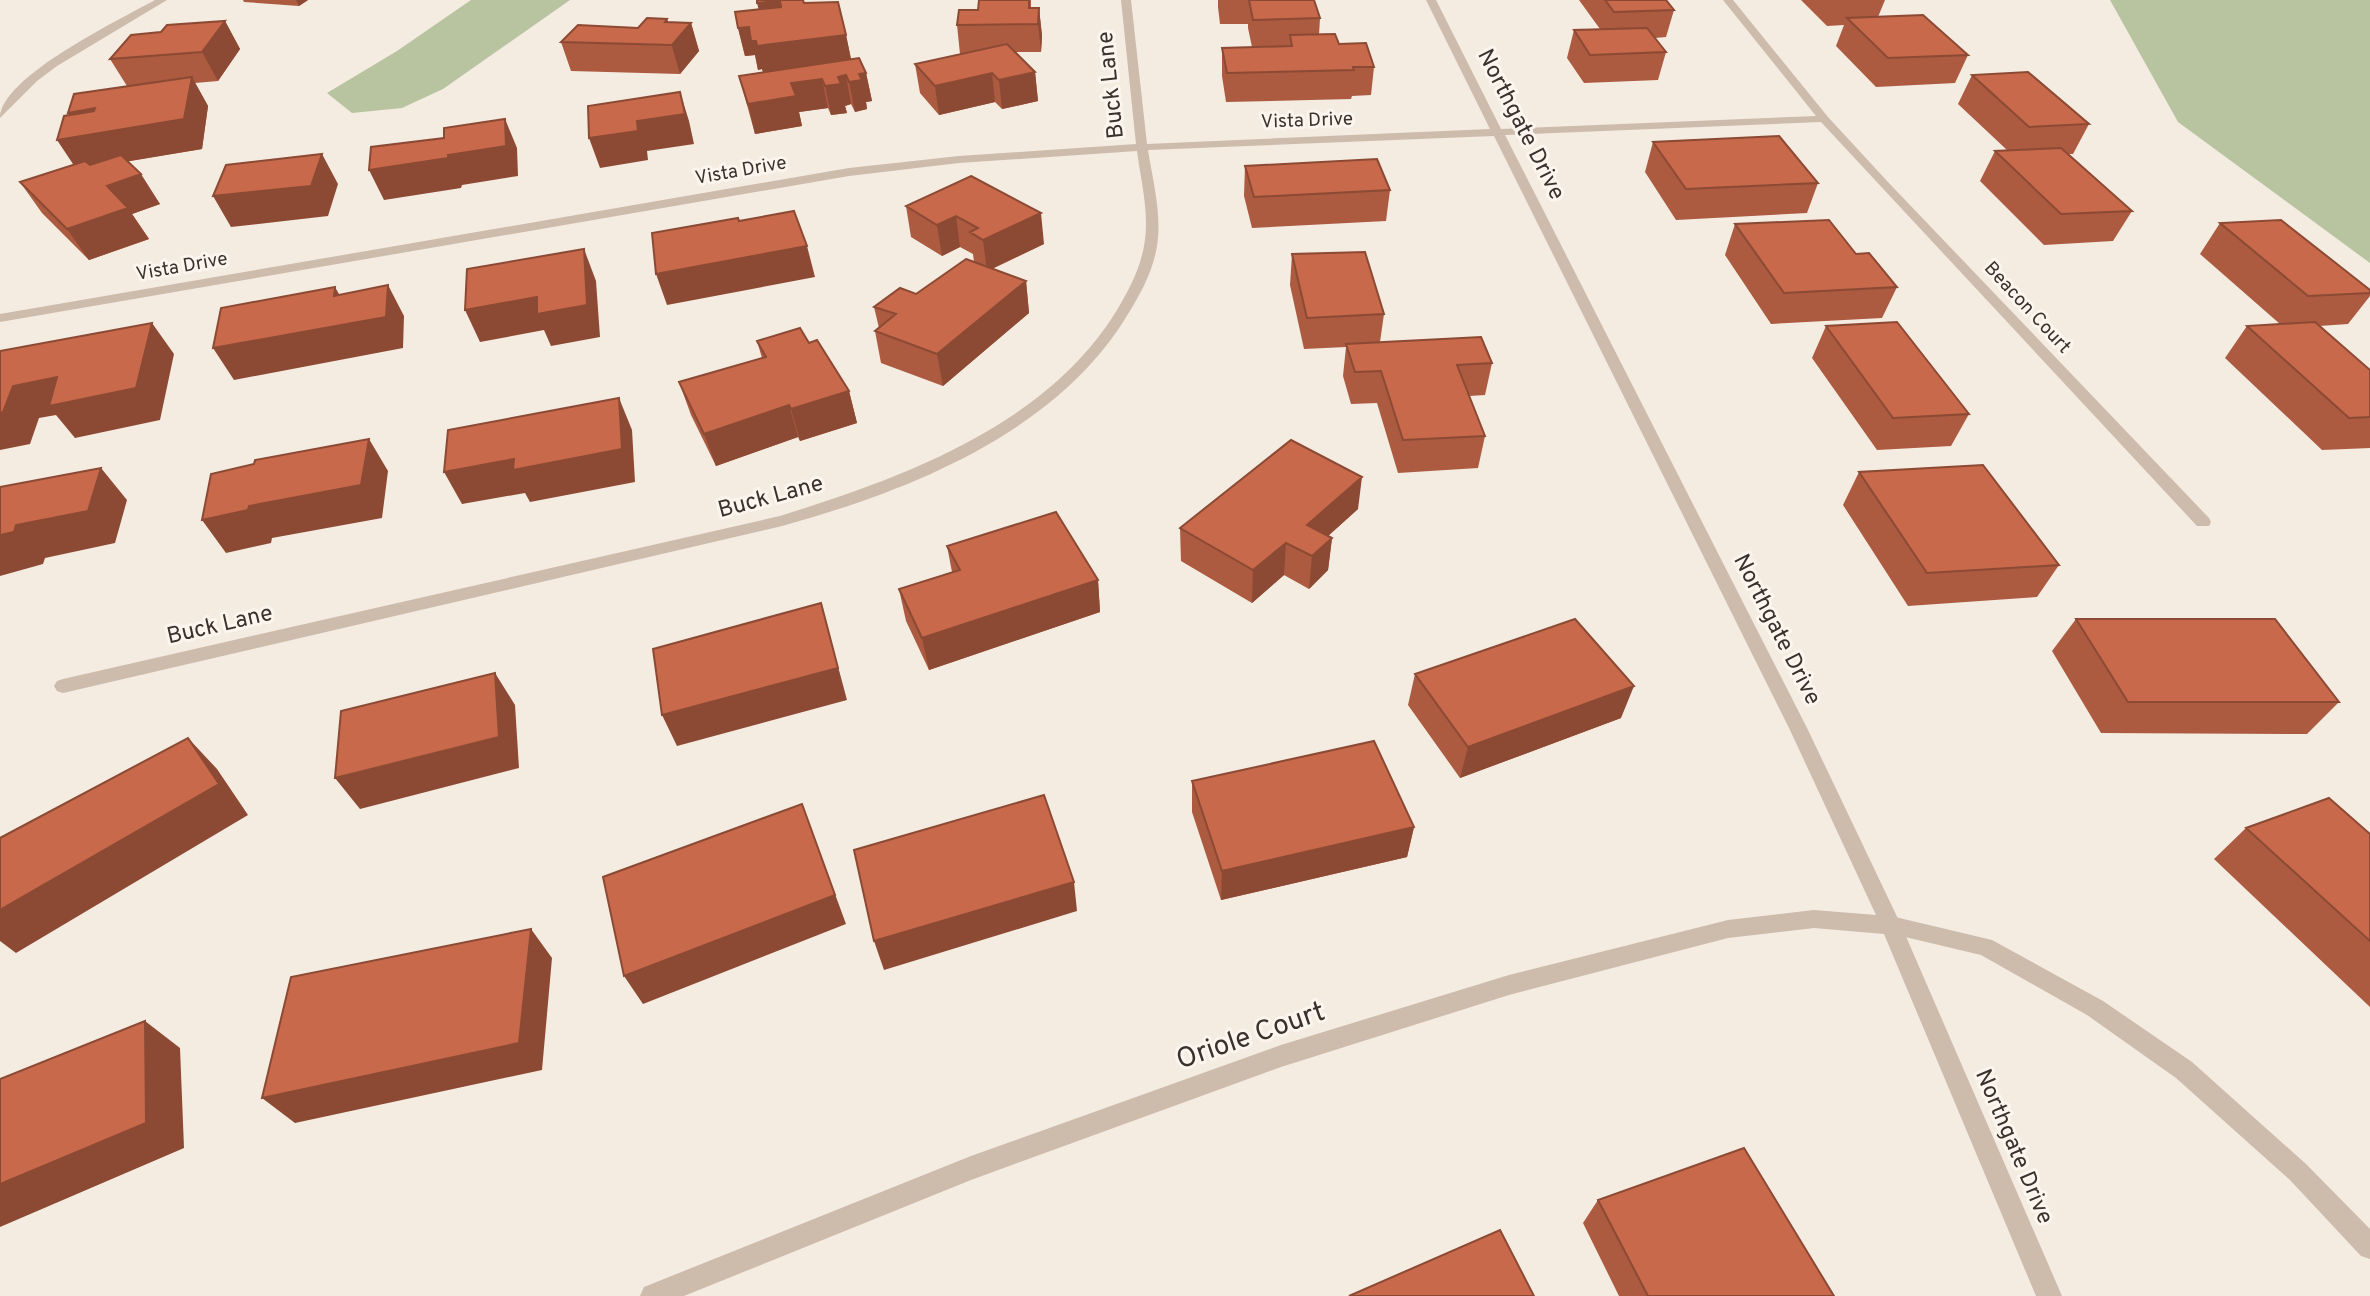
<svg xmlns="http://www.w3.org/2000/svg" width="2370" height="1296" viewBox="0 0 2370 1296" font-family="Overpass,sans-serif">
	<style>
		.green { fill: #b8c4a0 }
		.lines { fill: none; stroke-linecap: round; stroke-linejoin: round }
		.lane { fill: #cdbbac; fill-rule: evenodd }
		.street { fill: #cdbbac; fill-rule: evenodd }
		.wall { fill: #ac5a40 }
		.shaded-wall { fill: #8c4a34 }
		.building { fill: #c8694b; stroke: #8c4a34; stroke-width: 2 }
		.labels { text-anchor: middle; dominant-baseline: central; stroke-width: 6; stroke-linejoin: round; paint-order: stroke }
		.far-street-label { font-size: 19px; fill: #3b302b; stroke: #fbf5ee }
		.street-label { font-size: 23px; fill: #3b302b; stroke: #fbf5ee }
		.near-street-label { font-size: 28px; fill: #3b302b; stroke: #fbf5ee }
	</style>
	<rect width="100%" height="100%" fill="#f4ebe1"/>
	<path class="green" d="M 471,0 L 570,0 L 443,89 L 402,108 L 352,113 L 327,93 L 397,51 Z
		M 2110,0 L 2370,0 L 2370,263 L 2178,122 Z"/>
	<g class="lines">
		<path class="lane" d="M 1891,916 L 1992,940 L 2103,1001 L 2192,1062 L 2306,1164 L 2370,1229 L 2370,1259 L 2361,1256 L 2290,1180 L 2176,1078 L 2087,1015 L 1981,955 L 1884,932 L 1881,925 L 1884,918 Z"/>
		<path class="street" d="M 155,0 L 167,0 L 57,66 L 37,81 L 0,118 C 0,77 121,19 155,0 Z
			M 1121,0 L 1131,0 L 1147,144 L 1490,129 L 1426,0 L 1436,0 L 1501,129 L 1816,116 L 1723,0 L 1733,0 L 1828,117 L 1887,181 L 2209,518 L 2211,522 L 2209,526 L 2197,526 L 1821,122 L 1505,135 L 1808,730 L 1901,925 L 2062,1296 L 2036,1296 L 1884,934 L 1814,928 L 1728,938 L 1509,995 L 1281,1067 L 971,1180 L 684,1296 L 640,1296 L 644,1287 L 971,1156 L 1281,1045 L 1509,975 L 1728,920 L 1814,910 L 1876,915 L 1790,730 L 1494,136 L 1148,150 C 1153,182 1162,214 1157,246 C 1153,271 1141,293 1128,314 C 1058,432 909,491 782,526 L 63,693 L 57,691 L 54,686 L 57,681 L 63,679 L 780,516 C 904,477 1046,426 1117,310 C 1129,290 1140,269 1144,246 C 1150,214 1141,182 1137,151 L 959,163 L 849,176 L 0,322 L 0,314 L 849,168 L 959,156 L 1136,144 Z"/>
	</g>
	<path class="wall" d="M 243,0 L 308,0 L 299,6 L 244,2 Z
		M 1031,0 L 1031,8 L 1039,8 L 1042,36 L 1041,52 L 1015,52 L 1035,72 L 1038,101 L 1002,109 L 995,102 L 939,115 L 920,93 L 915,64 L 960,54 L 957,25 L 978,10 Z
		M 1218,0 L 1314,0 L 1320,18 L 1319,35 L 1339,44 L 1374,67 L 1371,95 L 1352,96 L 1351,99 L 1226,102 L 1222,76 L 1222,48 L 1252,47 L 1248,28 L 1248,24 L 1220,24 L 1218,7 Z
		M 1579,0 L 1666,0 L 1674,10 L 1666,37 L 1655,38 L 1666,52 L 1658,80 L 1584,83 L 1567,58 L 1574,30 L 1600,29 Z
		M 1801,0 L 1885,0 L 1878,17 L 1968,55 L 1955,83 L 1876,87 L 1836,46 L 1844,25 L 1827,26 Z
		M 810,3 L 846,35 L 851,59 L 866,73 L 872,101 L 866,102 L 867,109 L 855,112 L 851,104 L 845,106 L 847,113 L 831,115 L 828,108 L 799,112 L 802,126 L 755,134 L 739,76 L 763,73 L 762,69 L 758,70 L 755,55 L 745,56 L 738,28 Z
		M 667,19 L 668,22 L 691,23 L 699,51 L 680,74 L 571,71 L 561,42 L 638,28 Z
		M 225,21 L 240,49 L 218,81 L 195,83 L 208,106 L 202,149 L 128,161 L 160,204 L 132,214 L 149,239 L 89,260 L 42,213 L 20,182 L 74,165 L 70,115 L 127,86 L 110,59 L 161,32 Z
		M 1972,75 L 2089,124 L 2073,154 L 2069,154 L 2132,211 L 2113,241 L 2044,245 L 1980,181 L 1995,151 L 2007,150 L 1958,104 Z
		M 1653,142 L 1818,183 L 1807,213 L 1676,220 L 1645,172 Z
		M 1245,166 L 1390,190 L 1386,221 L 1252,228 L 1244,196 Z
		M 971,176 L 1044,244 L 992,269 L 1026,281 L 1029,313 L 943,386 L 881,363 L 875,331 L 879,328 L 874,307 L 916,294 L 974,262 L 973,254 L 960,247 L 942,256 L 911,237 L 906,206 Z
		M 2220,223 L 2370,290 L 2370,296 L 2348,324 L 2319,326 L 2370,370 L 2370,448 L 2322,450 L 2225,358 L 2247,326 L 2280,324 L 2200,254 Z
		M 1735,224 L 1897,287 L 1882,318 L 1771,324 L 1725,255 Z
		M 1292,254 L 1384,314 L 1380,342 L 1492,363 L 1485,395 L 1469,396 L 1485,436 L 1478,468 L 1398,473 L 1377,403 L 1351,404 L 1343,376 L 1346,347 L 1304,349 L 1290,285 Z
		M 1826,326 L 1969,414 L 1951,446 L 1877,450 L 1812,358 Z
		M 757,341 L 809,343 L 849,391 L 857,423 L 800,441 L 798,437 L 716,466 L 691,415 L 679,382 L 762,358 Z
		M 1859,472 L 2059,565 L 2037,597 L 1908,606 L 1843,505 Z
		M 1358,509 L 1328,536 L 1332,538 L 1328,570 L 1309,589 L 1284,575 L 1252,603 L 1181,561 L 1180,528 Z
		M 947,546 L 1098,580 L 1100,612 L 929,670 L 906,621 L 899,589 L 952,572 Z
		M 2076,619 L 2339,702 L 2307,734 L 2101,733 L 2052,651 Z
		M 1415,674 L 1621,718 L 1460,778 L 1408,705 Z
		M 1192,781 L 1414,827 L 1407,857 L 1221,900 L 1192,812 Z
		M 2246,828 L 2370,834 L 2370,1007 L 2214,859 Z
		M 1598,1200 L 1834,1296 L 1619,1296 L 1583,1223 Z"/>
	<path class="shaded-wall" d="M 296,0 L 308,0 L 299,6 Z
		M 780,1 L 786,29 L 764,31 L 757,3 Z
		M 1039,8 L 1042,36 L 1041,52 L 1038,24 Z
		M 667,19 L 674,43 L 691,23 L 699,51 L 680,74 L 665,22 Z
		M 225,21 L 240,49 L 218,81 L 202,52 Z
		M 749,27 L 846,35 L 852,64 L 764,74 L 762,69 L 758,70 L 755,55 L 745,56 L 738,28 Z
		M 1035,72 L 1038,101 L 1002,109 L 999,80 Z
		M 866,73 L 872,101 L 866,102 L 867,109 L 855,112 L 849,82 L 859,74 Z
		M 992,73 L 995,102 L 939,115 L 935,86 Z
		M 846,75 L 851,104 L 845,106 L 847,113 L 831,115 L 825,86 L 838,77 Z
		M 192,77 L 208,106 L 202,149 L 77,170 L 57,140 L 83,136 L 68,113 Z
		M 822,79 L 828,108 L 799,112 L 802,126 L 755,134 L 748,104 L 791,83 Z
		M 680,92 L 689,121 L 694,144 L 647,151 L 648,160 L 600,168 L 589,138 L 637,121 Z
		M 505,119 L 517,148 L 518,176 L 462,185 L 461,188 L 384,200 L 369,170 L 448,155 Z
		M 322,154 L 338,184 L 328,216 L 231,227 L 213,196 Z
		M 141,174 L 160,204 L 132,214 L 149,239 L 89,260 L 67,229 L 107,186 Z
		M 1041,213 L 1044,244 L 987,271 L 983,240 Z
		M 956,216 L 960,247 L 942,256 L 937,225 Z
		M 807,246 L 815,277 L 667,305 L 656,274 Z
		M 584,249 L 596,281 L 600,337 L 551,346 L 544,330 L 480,342 L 465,310 Z
		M 1026,281 L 1029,313 L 943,386 L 937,354 Z
		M 388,285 L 404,316 L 403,348 L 234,380 L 213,348 L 334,296 L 335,287 L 353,319 Z
		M 152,323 L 174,354 L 160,420 L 75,438 L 56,415 L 39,418 L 30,444 L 0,450 L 0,413 L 13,386 Z
		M 849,391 L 857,423 L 800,441 L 791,409 Z
		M 619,398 L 632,430 L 635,482 L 530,502 L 525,493 L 462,504 L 444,472 Z
		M 789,405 L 798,437 L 716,466 L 704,434 Z
		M 369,439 L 388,471 L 382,518 L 272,538 L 271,543 L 226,553 L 202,520 L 249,506 Z
		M 101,468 L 127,500 L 115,543 L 45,558 L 43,564 L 0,576 L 0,535 Z
		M 1362,477 L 1358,509 L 1308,554 L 1307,525 Z
		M 1332,538 L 1328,570 L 1309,589 L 1312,556 Z
		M 1286,543 L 1284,575 L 1252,603 L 1253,570 Z
		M 1098,580 L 1100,612 L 929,670 L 922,638 Z
		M 821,603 L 847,700 L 677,746 L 662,715 Z
		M 495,673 L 515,705 L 519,768 L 360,809 L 335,778 Z
		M 1634,686 L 1621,718 L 1460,778 L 1468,747 Z
		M 188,738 L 217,769 L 248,815 L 16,953 L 0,941 L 0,910 Z
		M 802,804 L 846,924 L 643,1004 L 624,976 Z
		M 1414,827 L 1407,857 L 1221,900 L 1222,871 Z
		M 1074,882 L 1077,911 L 884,970 L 874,941 Z
		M 531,929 L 552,958 L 542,1070 L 295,1123 L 262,1098 Z
		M 145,1021 L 180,1048 L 184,1148 L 0,1227 L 0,1184 Z"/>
	<path class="building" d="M 757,0 L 803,0 L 804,3 L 838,2 L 846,35 L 757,46 L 756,41 L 751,41 L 749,27 L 738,28 L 735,12 L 781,7 L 780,1 L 757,3 Z
		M 979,0 L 1029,0 L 1029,8 L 1039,8 L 1038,24 L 957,25 L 959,10 L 978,10 Z
		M 1249,0 L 1314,0 L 1320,18 L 1253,20 Z
		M 1605,0 L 1666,0 L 1674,10 L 1614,12 Z
		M 1923,15 L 1968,55 L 1888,58 L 1847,18 Z
		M 647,18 L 667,19 L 665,22 L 691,23 L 672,45 L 561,42 L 578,25 L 638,28 Z
		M 225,21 L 202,52 L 110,59 L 131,35 L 161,32 L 167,25 Z
		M 1647,28 L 1666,52 L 1590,55 L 1574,30 Z
		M 1335,34 L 1339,44 L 1366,43 L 1374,67 L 1353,67 L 1354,70 L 1227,73 L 1222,48 L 1292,46 L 1290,35 Z
		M 1007,44 L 1035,72 L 999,80 L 992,73 L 935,86 L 915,64 Z
		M 859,58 L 866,73 L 859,74 L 862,80 L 849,82 L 846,75 L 838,77 L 841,84 L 825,86 L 822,79 L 791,83 L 796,96 L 748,104 L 739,76 Z
		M 2028,72 L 2089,124 L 2029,127 L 1972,75 Z
		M 192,77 L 184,119 L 57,140 L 64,116 L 94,111 L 95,108 L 68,113 L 74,94 Z
		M 680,92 L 685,114 L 637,121 L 638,131 L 589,138 L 588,106 Z
		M 505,119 L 506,146 L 448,155 L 448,158 L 369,170 L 371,147 L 444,138 L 444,128 Z
		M 1779,136 L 1818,183 L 1686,189 L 1653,142 Z
		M 2061,148 L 2132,211 L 2061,214 L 1995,151 Z
		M 322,154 L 311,186 L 213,196 L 226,165 Z
		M 121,155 L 141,174 L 107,186 L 128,208 L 67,229 L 20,182 L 85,161 L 90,165 Z
		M 1377,159 L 1390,190 L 1254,197 L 1245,166 Z
		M 971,176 L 1041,213 L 983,240 L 970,232 L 978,228 L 956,216 L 937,225 L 906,206 Z
		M 794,211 L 807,246 L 656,274 L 652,233 L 738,218 L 739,221 Z
		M 1829,220 L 1856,254 L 1869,253 L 1897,287 L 1784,293 L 1735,224 Z
		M 2281,220 L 2370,290 L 2370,293 L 2308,296 L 2220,223 Z
		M 584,249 L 587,305 L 537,314 L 537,297 L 465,310 L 467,269 Z
		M 1365,252 L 1384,314 L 1307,318 L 1292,254 Z
		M 966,259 L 1026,281 L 937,354 L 875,331 L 896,314 L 874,307 L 900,288 L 916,294 Z
		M 388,285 L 386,317 L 213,348 L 221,308 L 335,287 L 334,296 Z
		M 1897,322 L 1969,414 L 1893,418 L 1826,326 Z
		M 2315,322 L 2370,370 L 2370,417 L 2349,418 L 2247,326 Z
		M 152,323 L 136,388 L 49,406 L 57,377 L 13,386 L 3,412 L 0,413 L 0,351 Z
		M 800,328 L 809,343 L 817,340 L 849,391 L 791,409 L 789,405 L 704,434 L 679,382 L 766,357 L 757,341 Z
		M 1481,337 L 1492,363 L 1457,365 L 1485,436 L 1403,440 L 1381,371 L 1355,372 L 1346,344 Z
		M 619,398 L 622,449 L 513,470 L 514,459 L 444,472 L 448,430 Z
		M 369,439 L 361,485 L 249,506 L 248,510 L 202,520 L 211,474 L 254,464 L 255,460 Z
		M 1291,440 L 1362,477 L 1307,525 L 1332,538 L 1312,556 L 1286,543 L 1253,570 L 1180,528 Z
		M 1983,465 L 2059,565 L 1927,573 L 1859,472 Z
		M 101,468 L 88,511 L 16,525 L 14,532 L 0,535 L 0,487 Z
		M 1056,512 L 1098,580 L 922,638 L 899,589 L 960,570 L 947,546 Z
		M 821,603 L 838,668 L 662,715 L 653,649 Z
		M 1575,619 L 1634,686 L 1468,747 L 1415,674 Z
		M 2076,619 L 2275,619 L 2339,702 L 2128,702 Z
		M 495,673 L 499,737 L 335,778 L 341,711 Z
		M 188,738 L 219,784 L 0,910 L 0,838 Z
		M 1374,741 L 1414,827 L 1222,871 L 1192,781 Z
		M 1044,795 L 1074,882 L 874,941 L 854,850 Z
		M 2329,798 L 2370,834 L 2370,941 L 2246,828 Z
		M 802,804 L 835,895 L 624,976 L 603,877 Z
		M 531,929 L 519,1043 L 262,1098 L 291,977 Z
		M 145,1021 L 146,1123 L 0,1184 L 0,1079 Z
		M 1744,1148 L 1834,1296 L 1648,1296 L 1598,1200 Z
		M 1500,1230 L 1534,1296 L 1349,1296 Z"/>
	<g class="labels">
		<g class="far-street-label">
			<text transform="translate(1307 121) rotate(-2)">Vista Drive</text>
			<text transform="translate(741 171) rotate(-10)">Vista Drive</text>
			<text transform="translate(182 267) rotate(-10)">Vista Drive</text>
			<text transform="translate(2027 308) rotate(47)">Beacon Court</text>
		</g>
		<g class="street-label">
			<text transform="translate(1112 85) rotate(-96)">Buck Lane</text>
			<text transform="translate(1520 125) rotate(63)">Northgate Drive</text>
			<text transform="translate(771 498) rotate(-15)">Buck Lane</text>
			<text transform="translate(220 626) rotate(-13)">Buck Lane</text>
			<text transform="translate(1776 630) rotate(63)">Northgate Drive</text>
			<text transform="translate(2013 1147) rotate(67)">Northgate Drive</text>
		</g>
		<g class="near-street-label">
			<text transform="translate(1251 1037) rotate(-19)">Oriole Court</text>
		</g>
	</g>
</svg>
